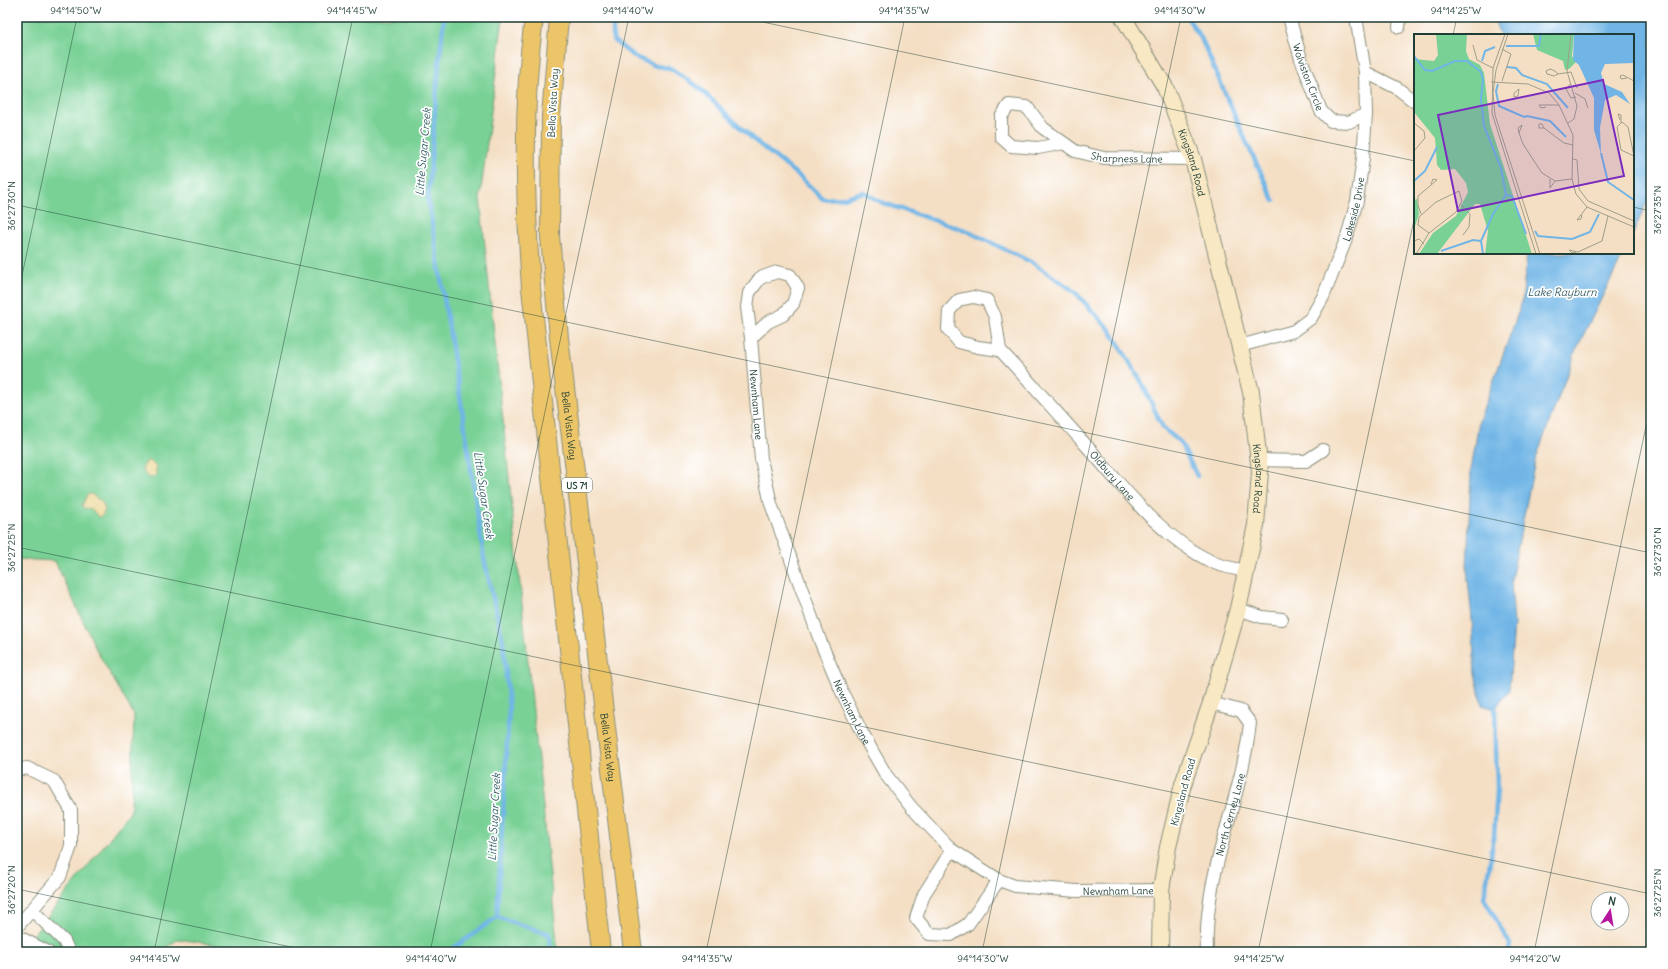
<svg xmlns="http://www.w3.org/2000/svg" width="1668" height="969" viewBox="0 0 1668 969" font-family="Delius,sans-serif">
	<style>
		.green { fill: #79d196; stroke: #4c8765 }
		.sand { fill: #eeda9e; stroke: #868c69 }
		.water { fill: #70b5e6; stroke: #48798d }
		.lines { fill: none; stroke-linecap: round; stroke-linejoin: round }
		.stream { stroke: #70b5e6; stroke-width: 4.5 }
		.street-casing { stroke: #8a8e7c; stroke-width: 14 }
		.secondary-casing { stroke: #8a8e7c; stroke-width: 18 }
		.primary-casing { stroke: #8a8e7c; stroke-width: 20 }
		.street { stroke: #fff; stroke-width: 12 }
		.secondary { stroke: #f8e8c3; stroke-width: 16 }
		.primary { stroke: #edc569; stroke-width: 18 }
		.ticks { fill: none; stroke: #1f3d34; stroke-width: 1; stroke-opacity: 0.45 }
		.labels { text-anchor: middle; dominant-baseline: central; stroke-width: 3.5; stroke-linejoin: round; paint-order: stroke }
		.shield { fill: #fff; stroke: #627771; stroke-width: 1 }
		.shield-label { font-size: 9px; font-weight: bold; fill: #1f3d34 }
		.street-label { font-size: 10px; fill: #1f3d34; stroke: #fff }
		.water-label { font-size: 11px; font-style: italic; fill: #376169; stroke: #fff }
		.inset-river { fill: none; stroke: #70b5e6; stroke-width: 2 }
		.inset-road { fill: none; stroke: #9f9e8a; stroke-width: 1 }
		.view { fill: #7b2cbf; fill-opacity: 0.15; stroke: #7b2cbf; stroke-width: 2 }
		.inset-edge { fill: none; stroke: #1f3d34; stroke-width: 2 }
		.neatline { fill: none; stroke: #1f3d34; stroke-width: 1.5 }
		.ticks-label { font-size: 10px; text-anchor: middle; fill: #1f3d34 }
	</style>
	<rect width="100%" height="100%" fill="#fff"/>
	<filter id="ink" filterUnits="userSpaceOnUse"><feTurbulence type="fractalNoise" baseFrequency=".025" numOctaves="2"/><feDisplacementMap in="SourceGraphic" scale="8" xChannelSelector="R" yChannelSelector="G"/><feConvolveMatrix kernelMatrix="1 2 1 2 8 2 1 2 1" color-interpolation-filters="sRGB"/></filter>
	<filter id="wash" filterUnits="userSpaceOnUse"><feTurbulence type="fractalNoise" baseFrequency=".012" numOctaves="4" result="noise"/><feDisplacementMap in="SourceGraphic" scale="16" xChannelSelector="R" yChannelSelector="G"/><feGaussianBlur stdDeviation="0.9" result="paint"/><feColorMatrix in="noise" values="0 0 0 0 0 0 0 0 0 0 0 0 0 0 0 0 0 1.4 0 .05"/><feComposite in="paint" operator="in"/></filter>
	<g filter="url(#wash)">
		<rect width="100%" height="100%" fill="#f4dfc4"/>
		<path class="green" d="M 17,17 L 503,17 L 480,198 L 558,952 L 224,952 L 223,946 L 178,939 L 161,952 L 20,952 L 131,811 L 134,715 L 97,651 L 55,561 L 17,559 Z"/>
		<path class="sand" d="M 147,461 L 150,461 L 156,467 L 156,475 L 152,478 C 147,477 144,474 142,469 Z
			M 91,494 L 102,502 L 105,510 L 102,516 L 98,517 C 94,511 91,508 84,508 L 82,506 L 87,495 Z"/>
		<path class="water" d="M 1493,17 L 1651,17 L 1651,196 L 1648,199 L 1633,234 L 1633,35 L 1500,35 Z
			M 1527,253 L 1624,253 L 1576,350 L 1535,461 L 1511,580 L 1514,624 L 1509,690 L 1495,709 L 1482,705 L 1475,674 L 1472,619 L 1467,569 L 1471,470 L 1479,421 L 1522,302 Z"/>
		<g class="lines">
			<path class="stream" d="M 444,17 L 438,74 L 428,199 L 464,421 L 484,559 L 503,641 L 509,709 L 497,917 L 448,952
				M 613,17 L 613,40 L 635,57 L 656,66 L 670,68 L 697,86 L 754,140 L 800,177 L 823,199 L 843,198 L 863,192 L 883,203 L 967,231 L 1033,263 L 1074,291 L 1110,330 L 1141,381 L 1163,428 L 1180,442 L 1197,476
				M 1187,17 L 1201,38 L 1245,139 L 1274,201
				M 1495,704 L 1497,789 L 1494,837 L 1484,898 L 1510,944 L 1509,952
				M 497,917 L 549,934 L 551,952"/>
		</g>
	</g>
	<g filter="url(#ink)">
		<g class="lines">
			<g class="street-casing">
				<g id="street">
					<path id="s1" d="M 1289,17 L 1301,59 L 1321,111 L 1331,121 L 1349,122 L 1366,114"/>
					<path d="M 1399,27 L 1400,17"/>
					<path d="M 1365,72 L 1397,88 L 1415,102"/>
					<path id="s2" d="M 1064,143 L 1038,148 L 1011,146 L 1001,137 L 1001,117 L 1009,105 L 1027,107 L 1043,128 L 1075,151 L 1104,158 L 1193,159"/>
					<path id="s3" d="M 751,338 L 747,307 L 749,293 L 760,278 L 777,272 L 790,275 L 798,288 L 793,304 L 783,315 L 768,322 L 751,338 L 761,459 L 771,504 L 821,643 L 841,690 L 863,735 L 886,775 L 912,808 L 952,850 L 999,880 L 1015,886 L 1077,891 L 1161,890"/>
					<path id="s4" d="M 1240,346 L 1294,331 L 1311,318 L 1323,297 L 1347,237 L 1357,201 L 1363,158 L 1366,114 L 1365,72 L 1356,17"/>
					<path id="s5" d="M 1000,350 L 978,347 L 959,342 L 948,329 L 949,311 L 959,300 L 973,297 L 987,300 L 995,317 L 1000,350 C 1029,381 1057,413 1085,444 C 1123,487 1160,537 1212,562 C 1223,567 1235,569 1247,571"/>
					<path d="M 1259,460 L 1306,461 L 1323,450"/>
					<path d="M 1238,609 L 1262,617 L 1282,619"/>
					<path d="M 17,770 L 27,768 L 54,781 L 71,810 L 71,846 L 60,877 L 17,927"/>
					<path d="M 952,850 L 924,894 L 916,918 L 929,934 L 951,935 L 968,924 L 999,880"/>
					<path d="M 32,910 L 64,941 L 69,952"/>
					<path d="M 17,936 L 48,952"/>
					<path id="s6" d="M 1207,952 C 1203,873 1242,800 1250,723 L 1241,711 L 1211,703"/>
				</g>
			</g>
			<g class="secondary-casing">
				<g id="secondary">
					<path id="s7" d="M 1123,17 L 1165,87 L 1193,159 L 1251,392 L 1260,472 L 1256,525 L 1238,609 L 1211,703 L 1183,784 L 1168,847 L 1161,890 L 1160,952"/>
				</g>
			</g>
			<g class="primary-casing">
				<g id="primary">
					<path d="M 534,17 C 522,107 525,197 531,288 L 601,952"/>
					<path id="s8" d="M 559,17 L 551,116 L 550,236 L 559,338 L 633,952"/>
				</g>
			</g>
			<use href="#street" class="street"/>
			<use href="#secondary" class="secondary"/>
			<use href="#primary" class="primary"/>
		</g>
	</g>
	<path class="ticks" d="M 739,17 L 1415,161M 1453,35 L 1457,17M 17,205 L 1651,553M 1633,207 L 1651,211M 17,299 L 77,17M 17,547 L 1651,894M 17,889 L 315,952M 154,952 L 353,17M 430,952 L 629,17M 706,952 L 905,17M 982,952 L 1181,17M 1258,952 L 1415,215M 1534,952 L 1651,403"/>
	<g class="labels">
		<rect class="shield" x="562" y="478" width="30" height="14" rx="3"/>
		<g class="shield-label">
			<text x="577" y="485">US 71</text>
		</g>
		<g class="street-label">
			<text stroke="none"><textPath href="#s1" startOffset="63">Wolviston Circle</textPath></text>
			<text transform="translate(553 103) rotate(-87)">Bella Vista Way</text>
			<text stroke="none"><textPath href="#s2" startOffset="238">Sharpness Lane</textPath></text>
			<text stroke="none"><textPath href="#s7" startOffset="162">Kingsland Road</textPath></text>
			<text stroke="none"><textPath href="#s4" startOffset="195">Lakeside Drive</textPath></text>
			<text stroke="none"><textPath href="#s3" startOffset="249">Newnham Lane</textPath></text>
			<text stroke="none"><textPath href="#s8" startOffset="410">Bella Vista Way</textPath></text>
			<text stroke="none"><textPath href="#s5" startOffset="341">Oldbury Lane</textPath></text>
			<text stroke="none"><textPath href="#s7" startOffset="486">Kingsland Road</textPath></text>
			<text stroke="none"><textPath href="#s3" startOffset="573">Newnham Lane</textPath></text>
			<text stroke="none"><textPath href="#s8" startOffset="734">Bella Vista Way</textPath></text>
			<text transform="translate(1183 792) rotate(-75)">Kingsland Road</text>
			<text stroke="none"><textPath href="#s6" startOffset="140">North Cerney Lane</textPath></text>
			<text stroke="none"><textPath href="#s3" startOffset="921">Newnham Lane</textPath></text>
		</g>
		<g class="water-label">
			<text transform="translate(423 152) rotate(-85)">Little Sugar Creek</text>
			<text x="1562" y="292">Lake Rayburn</text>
			<text transform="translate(484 495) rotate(82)">Little Sugar Creek</text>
			<text transform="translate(494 817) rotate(-87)">Little Sugar Creek</text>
		</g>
	</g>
	<g transform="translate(1414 34)">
		<rect width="220" height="220" fill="#f4dfc4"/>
		<path d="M 22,0 L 53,0 L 52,17 L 55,25 L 66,31 L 70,39 L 76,90 L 118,220 L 71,220 L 74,197 L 66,170 L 61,170 L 23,220 L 5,220 L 19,199 L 42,182 L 54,158 L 52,149 L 41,135 L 27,136 L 23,131 L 21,104 L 0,78 L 0,25 L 20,27 L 24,21 ZM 119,0 L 160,0 L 158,22 L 162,28 L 155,35 L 151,36 L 149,27 L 123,16 ZM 3,165 L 5,180 L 1,192 L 0,166 Z" fill="#79d196"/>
		<path d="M 160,0 L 220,0 L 220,29 L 191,30 L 187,39 L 190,50 L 208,58 L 216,70 L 202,61 L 191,66 L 186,94 L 187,120 L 180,96 L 180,64 L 165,31 L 159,26 Z" fill="#70b5e6"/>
		<path class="inset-river" d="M 92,12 L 125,12 L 127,0M 0,22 L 11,36 L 18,37 L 41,27 L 53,27 L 67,38 L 69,46 L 67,65 L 70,92 L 87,134 L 92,161 L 79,180 L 67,207 L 69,220M 68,27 L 71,17 L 81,13M 93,33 L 102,34 L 108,41 L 133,50 L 154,74M 84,50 L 82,57 L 85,72 L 110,83 L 113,82 L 136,87 L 152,103M 187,119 L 194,148 L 220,166M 0,147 L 11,137 L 23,113M 92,161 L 98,162 L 112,200M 121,197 L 124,202 L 158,205 L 176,198 L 185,180M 27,217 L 59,206 L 67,207"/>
		<path class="inset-road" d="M 91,0 L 79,34 L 78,79 L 122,220M 94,0 L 82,36 L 79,59 L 81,81 L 126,220M 59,11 L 63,26 L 79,34M 136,35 L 141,37 L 144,40 L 140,42 L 133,40 L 132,37 ZM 144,40 L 157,38 L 163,54M 213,44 L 207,45 L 206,42 L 209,41 L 220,47M 88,47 L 97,20 L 88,15M 77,48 L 114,50 L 135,59 L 145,71 L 159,101 L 158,145 L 162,160 L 173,173 L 220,193M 157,49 L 152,55 L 157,64 L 162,63M 105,55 L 104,62 L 100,63 L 100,59 ZM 161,59 L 171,65 L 174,74M 132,73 L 127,74 L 125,71 L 145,71M 206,86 L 204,80 L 207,81 L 207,89M 208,88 L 214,93 L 220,122 L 207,116 L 203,93 ZM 0,89 L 10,97 L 11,104 L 0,117M 154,89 L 160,85 L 163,72 L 153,37 L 157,0M 130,94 L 125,94 L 125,90 L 128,90 L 130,94 L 150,109 L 159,111M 105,99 L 104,94 L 108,91 L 105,99 L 109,110 L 128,139 L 141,147 L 158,145M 159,125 L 163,126 L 165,155 L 174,167 L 220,187M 136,145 L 136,154 L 141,147M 46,170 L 56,180 L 55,193 L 49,201M 7,180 L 4,171 L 4,162 L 23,146 L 19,145 L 17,150M 168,181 L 167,185 L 163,186 L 173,173M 0,207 L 5,205 L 10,210M 162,218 L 158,219 L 155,216 L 164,218 L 188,207 L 194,182M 2,220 L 15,199 L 42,178 L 48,167 L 45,157 L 22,168 L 5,183 L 4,191 L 15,199"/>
		<path class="view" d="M 189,46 L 210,142 L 44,177 L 24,81 Z"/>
		<rect width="220" height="220" class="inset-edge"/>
	</g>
	<rect width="1668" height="969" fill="none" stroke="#fff" stroke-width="44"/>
	<g transform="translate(1610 911) rotate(12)"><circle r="19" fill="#ffffff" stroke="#a5b1ae"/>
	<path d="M0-3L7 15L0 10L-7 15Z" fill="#b5179e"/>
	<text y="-6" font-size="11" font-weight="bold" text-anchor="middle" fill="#1f3d34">N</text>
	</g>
	<rect x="22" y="22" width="1624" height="925" class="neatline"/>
	<g class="ticks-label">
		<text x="76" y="14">94°14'50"W</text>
		<text x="352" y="14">94°14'45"W</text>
		<text x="628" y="14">94°14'40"W</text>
		<text x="904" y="14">94°14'35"W</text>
		<text x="1180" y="14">94°14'30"W</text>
		<text x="1456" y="14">94°14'25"W</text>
		<text transform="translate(11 206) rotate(-90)" y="4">36°27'30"N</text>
		<text transform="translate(1657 210) rotate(-90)" y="4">36°27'35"N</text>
		<text transform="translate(11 548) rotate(-90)" y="4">36°27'25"N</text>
		<text transform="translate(1657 552) rotate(-90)" y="4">36°27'30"N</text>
		<text transform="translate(11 890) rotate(-90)" y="4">36°27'20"N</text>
		<text transform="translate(1657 893) rotate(-90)" y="4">36°27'25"N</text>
		<text x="155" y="962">94°14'45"W</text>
		<text x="431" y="962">94°14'40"W</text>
		<text x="707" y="962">94°14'35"W</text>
		<text x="983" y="962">94°14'30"W</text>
		<text x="1259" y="962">94°14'25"W</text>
		<text x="1535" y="962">94°14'20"W</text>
	</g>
</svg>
